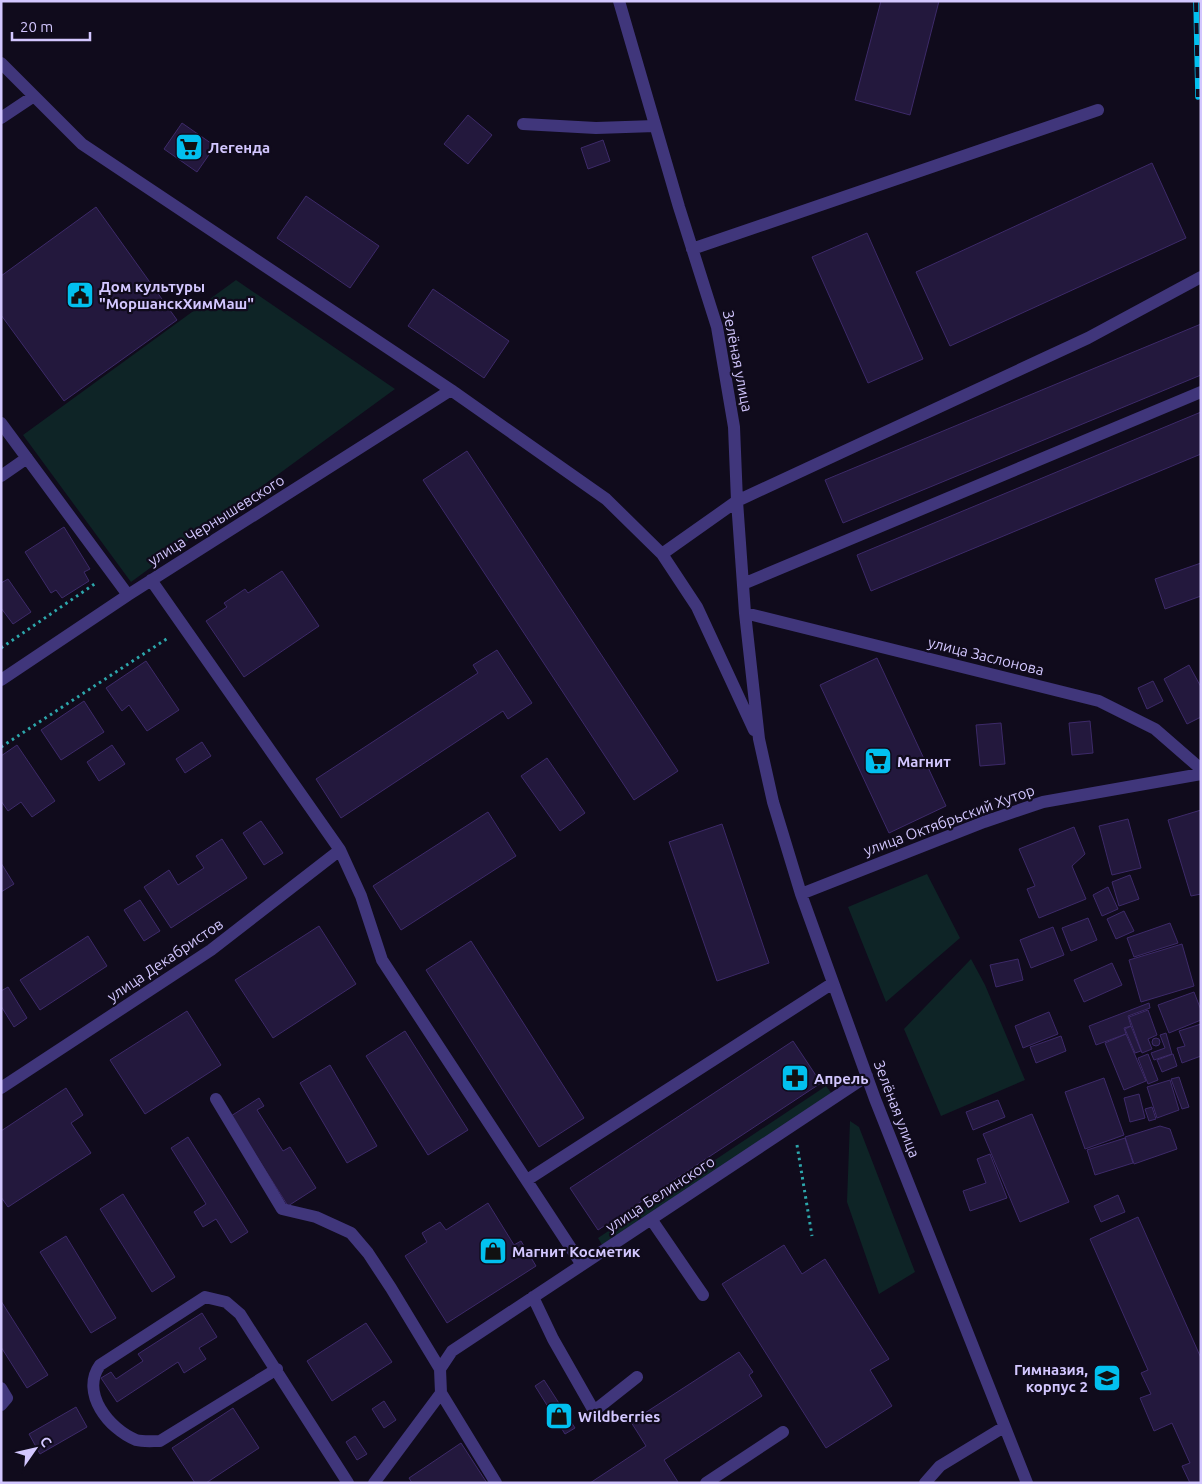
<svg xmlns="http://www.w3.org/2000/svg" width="1202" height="1484" viewBox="0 0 1202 1484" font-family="Ubuntu,sans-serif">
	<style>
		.green { fill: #0e2426 }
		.building { fill: #23183d; stroke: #3d2a69 }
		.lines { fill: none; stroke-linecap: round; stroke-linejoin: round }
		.path { stroke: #2da7ac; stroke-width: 3; stroke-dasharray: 2.5 4; stroke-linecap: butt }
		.minor { stroke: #40367b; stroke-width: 12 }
		.rail-casing { stroke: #02c0ef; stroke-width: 5.5 }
		.rail { stroke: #100b1c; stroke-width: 4; stroke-dasharray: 11; stroke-linecap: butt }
		.labels { text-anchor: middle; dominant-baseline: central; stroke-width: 4.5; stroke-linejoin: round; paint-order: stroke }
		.poi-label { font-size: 15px; font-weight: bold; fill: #d3c7ff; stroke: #100b1c; text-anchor: start }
		.street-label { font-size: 15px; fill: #d3c7ff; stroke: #100b1c }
	</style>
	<rect width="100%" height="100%" fill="#100b1c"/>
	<path class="green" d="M 236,280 L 395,389 L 131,582 L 23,435 Z
		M 927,874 L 960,938 L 886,1002 L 848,907 Z
		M 971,959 L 985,985 L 1025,1080 L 941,1116 L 904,1029 Z
		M 826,1086 L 832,1094 L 602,1245 L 598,1238 Z
		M 850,1121 L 859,1127 L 915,1272 L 879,1294 L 847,1202 Z"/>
	<path class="building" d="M 881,1 L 939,1 L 910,115 L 855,100 Z
		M 468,115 L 492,135 L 468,164 L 444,144 Z
		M 182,123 L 215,146 L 197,172 L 164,149 Z
		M 603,140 L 610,161 L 588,169 L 581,148 Z
		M 1152,163 L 1186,238 L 950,346 L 916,272 Z
		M 306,196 L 379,246 L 350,288 L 277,238 Z
		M 96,207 L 177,320 L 64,401 L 1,315 L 1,276 Z
		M 867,233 L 923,359 L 868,383 L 812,257 Z
		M 433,289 L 509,341 L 484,378 L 408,326 Z
		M 1201,324 L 1201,375 L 843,523 L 825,480 Z
		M 1201,412 L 1201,454 L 871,591 L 857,555 Z
		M 467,451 L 678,771 L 634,800 L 423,480 Z
		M 64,527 L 90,569 L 84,572 L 89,581 L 62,598 L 56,590 L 51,593 L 25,552 Z
		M 1201,563 L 1201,596 L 1165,609 L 1155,579 Z
		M 282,571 L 319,626 L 244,677 L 206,621 L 227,607 L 224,603 L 245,589 L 248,593 Z
		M 8,579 L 31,612 L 13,624 L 1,608 L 1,583 Z
		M 497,650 L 532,703 L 508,719 L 503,711 L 341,818 L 316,779 L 478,673 L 473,665 Z
		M 877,658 L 946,806 L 889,833 L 820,685 Z
		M 146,661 L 179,710 L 147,731 L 129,705 L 122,711 L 106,688 Z
		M 1189,665 L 1201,687 L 1201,717 L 1187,724 L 1164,679 Z
		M 1153,681 L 1163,701 L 1147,709 L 1138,688 Z
		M 84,701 L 104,732 L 61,760 L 41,730 Z
		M 1090,721 L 1093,753 L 1072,755 L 1069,723 Z
		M 1001,723 L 1005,764 L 980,766 L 976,725 Z
		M 202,742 L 211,756 L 185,773 L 176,759 Z
		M 17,745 L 55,801 L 32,817 L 21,802 L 8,811 L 1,801 L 1,756 Z
		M 112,745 L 125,764 L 99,781 L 87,762 Z
		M 547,758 L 585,813 L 560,831 L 521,776 Z
		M 1201,810 L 1201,894 L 1191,896 L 1168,820 Z
		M 488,812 L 516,856 L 401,930 L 373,886 Z
		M 1128,819 L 1141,868 L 1112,875 L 1099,826 Z
		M 261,821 L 283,853 L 264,865 L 243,833 Z
		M 722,824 L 769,963 L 717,981 L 669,842 Z
		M 1074,827 L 1085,854 L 1072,866 L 1086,899 L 1039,918 L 1027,889 L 1035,886 L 1019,849 Z
		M 222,839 L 247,878 L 171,928 L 144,887 L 169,870 L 178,885 L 204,868 L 196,856 Z
		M 1,863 L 14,884 L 1,892 Z
		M 1130,875 L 1139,899 L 1119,906 L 1112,882 Z
		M 1108,887 L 1118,909 L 1102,916 L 1093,895 Z
		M 140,900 L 160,931 L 144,941 L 124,910 Z
		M 1124,911 L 1134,931 L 1116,939 L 1107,919 Z
		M 1088,918 L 1097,940 L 1071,951 L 1062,928 Z
		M 1170,923 L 1178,943 L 1134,957 L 1127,938 Z
		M 319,926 L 356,984 L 273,1038 L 235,980 Z
		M 1053,927 L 1064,955 L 1031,968 L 1020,940 Z
		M 88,936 L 107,966 L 40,1010 L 20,980 Z
		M 471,941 L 584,1118 L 539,1147 L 426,970 Z
		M 1182,944 L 1194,986 L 1141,1002 L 1129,960 Z
		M 1018,959 L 1023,980 L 996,987 L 990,965 Z
		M 1112,963 L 1122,985 L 1084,1002 L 1074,980 Z
		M 8,987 L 27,1018 L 14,1027 L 1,1006 L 1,991 Z
		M 1194,992 L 1201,1010 L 1201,1020 L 1169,1033 L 1158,1005 Z
		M 1149,1003 L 1150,1008 L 1128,1016 L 1131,1026 L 1124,1028 L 1126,1034 L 1096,1045 L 1089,1026 Z
		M 1148,1010 L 1157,1035 L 1148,1039 L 1152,1049 L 1142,1053 L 1129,1017 Z
		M 187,1011 L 221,1065 L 145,1114 L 110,1060 Z
		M 1049,1012 L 1058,1034 L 1023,1048 L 1015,1026 Z
		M 1201,1024 L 1201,1056 L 1182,1063 L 1177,1048 L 1185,1046 L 1179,1031 Z
		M 1131,1026 L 1141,1051 L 1135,1053 L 1125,1029 Z
		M 405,1031 L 468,1130 L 428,1155 L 366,1056 Z
		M 1166,1033 L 1172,1054 L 1154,1060 L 1151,1053 L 1165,1048 L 1160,1035 Z
		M 1126,1034 L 1146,1081 L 1124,1090 L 1105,1043 Z
		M 1061,1036 L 1066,1051 L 1036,1063 L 1030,1047 Z
		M1152 1042a4 4 0 1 1 8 0a4 4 0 1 1-8 0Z
		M 793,1041 L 821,1083 L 598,1230 L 570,1188 Z
		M 1148,1054 L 1158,1080 L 1148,1084 L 1138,1058 Z
		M 1173,1054 L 1177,1066 L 1162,1072 L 1157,1060 Z
		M 330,1065 L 377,1146 L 347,1163 L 300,1083 Z
		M 1179,1077 L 1189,1107 L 1182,1109 L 1171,1079 Z
		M 1104,1078 L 1124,1135 L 1085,1149 L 1065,1092 Z
		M 1170,1080 L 1179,1110 L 1157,1118 L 1147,1087 Z
		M 66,1088 L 83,1115 L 71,1123 L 91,1153 L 8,1207 L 1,1197 L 1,1131 Z
		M 1139,1094 L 1145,1118 L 1130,1122 L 1124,1098 Z
		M 259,1098 L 264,1106 L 257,1110 L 283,1151 L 290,1147 L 316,1188 L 288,1206 L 231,1116 Z
		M 998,1100 L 1005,1117 L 973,1130 L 966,1112 Z
		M 1152,1107 L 1156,1119 L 1149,1121 L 1145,1109 Z
		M 1032,1114 L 1069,1202 L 1020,1222 L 983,1134 Z
		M 1160,1126 L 1170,1129 L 1177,1149 L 1134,1164 L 1125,1137 Z
		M 188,1137 L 248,1232 L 231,1243 L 216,1219 L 203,1227 L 194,1212 L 206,1204 L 171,1148 Z
		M 1125,1138 L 1133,1163 L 1095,1175 L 1087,1150 Z
		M 990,1154 L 1007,1198 L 970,1211 L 963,1191 L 986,1183 L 977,1159 Z
		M 123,1194 L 175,1277 L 152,1292 L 100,1209 Z
		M 1118,1195 L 1125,1212 L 1101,1222 L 1094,1206 Z
		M 488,1203 L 514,1245 L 521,1241 L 536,1266 L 447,1323 L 405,1256 L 427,1242 L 422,1233 L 440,1222 L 446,1230 Z
		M 1138,1217 L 1201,1358 L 1201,1483 L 1190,1483 L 1182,1466 L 1190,1463 L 1172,1423 L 1154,1431 L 1140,1398 L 1151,1394 L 1141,1373 L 1148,1370 L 1090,1239 Z
		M 66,1236 L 116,1318 L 91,1333 L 40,1252 Z
		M 784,1245 L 802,1274 L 825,1259 L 889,1359 L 870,1370 L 892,1406 L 826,1448 L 722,1284 Z
		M 1,1301 L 48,1375 L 27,1388 L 1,1347 Z
		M 202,1313 L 217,1337 L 199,1348 L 206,1359 L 184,1373 L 178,1362 L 117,1402 L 101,1378 L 111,1372 L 116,1379 L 143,1361 L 138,1354 Z
		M 366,1323 L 392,1362 L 332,1401 L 307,1361 Z
		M 739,1352 L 753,1372 L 749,1375 L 762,1396 L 664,1460 L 678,1482 L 590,1483 L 646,1446 L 631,1422 Z
		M 544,1380 L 575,1428 L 565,1434 L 535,1386 Z
		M 384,1401 L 396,1420 L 384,1428 L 372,1409 Z
		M 76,1407 L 87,1427 L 40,1454 L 29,1434 Z
		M 233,1408 L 259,1448 L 206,1483 L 195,1483 L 172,1448 Z
		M 355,1436 L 367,1454 L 357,1460 L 346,1442 Z
		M 461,1443 L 487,1483 L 412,1483 L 409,1478 Z"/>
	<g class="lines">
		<path class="path" d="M 1,648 L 96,583
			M 1,747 L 168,638
			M 797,1145 L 812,1236"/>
		<path class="minor" d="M 619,1 L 679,207 L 717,327 L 734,427 L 737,501 L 745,613 L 759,739 L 773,802 L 801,894 L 875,1099 L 1027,1483
			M 1,63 L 82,144 L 451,390 L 606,499 L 662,554 L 697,607 L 754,730
			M 1,118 L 34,96
			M 523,124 L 596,128 L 655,126
			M 692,249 L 1098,110
			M 1,423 L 128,595
			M 1,476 L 27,458
			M 662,554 L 737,501 L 1088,338 L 1201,277
			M 151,580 L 340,850 L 361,896 L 382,960 L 582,1265
			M 743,584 L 1201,392
			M 745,613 L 1099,701 L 1155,729 L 1201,769
			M 1,680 L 128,595 L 451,390
			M 801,894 L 984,822 L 1043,802 L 1201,774
			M 1,1088 L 211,950 L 340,850
			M 216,1099 L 282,1209 L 316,1217 L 351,1233 L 368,1253 L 391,1288 L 440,1369
			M 527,1180 L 833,983
			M 651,1219 L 703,1295
			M 533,1297 L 553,1339 L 594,1411 L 637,1377
			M 277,1369 L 160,1441 C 152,1441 144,1442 136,1440 C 109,1429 80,1393 100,1365 L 205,1297 L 226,1302 L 240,1314 L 348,1483
			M 1,1388 L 7,1398 L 1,1405
			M 441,1393 L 496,1483
			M 374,1483 L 441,1393 L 440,1369 L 452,1351 L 867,1076
			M 706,1483 L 783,1432
			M 925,1483 L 940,1466 L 1004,1427"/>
		<g class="rail-casing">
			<path id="rail" d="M 1196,1 L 1198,97"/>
		</g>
		<use href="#rail" class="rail"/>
	</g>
	<defs>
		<g id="supermarket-square" transform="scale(1.4375)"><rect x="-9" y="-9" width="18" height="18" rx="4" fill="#02c0ef" stroke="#100b1c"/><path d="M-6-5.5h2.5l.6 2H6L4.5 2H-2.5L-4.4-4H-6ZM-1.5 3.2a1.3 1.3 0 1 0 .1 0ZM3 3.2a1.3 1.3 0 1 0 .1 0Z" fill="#111"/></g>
		<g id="civic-square" transform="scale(1.4375)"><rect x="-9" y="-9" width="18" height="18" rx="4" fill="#02c0ef" stroke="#100b1c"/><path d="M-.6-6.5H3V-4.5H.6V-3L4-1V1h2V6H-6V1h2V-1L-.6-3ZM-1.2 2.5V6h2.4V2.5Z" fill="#111"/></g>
		<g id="pharmacy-square" transform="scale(1.4375)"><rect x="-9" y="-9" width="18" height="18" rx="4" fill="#02c0ef" stroke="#100b1c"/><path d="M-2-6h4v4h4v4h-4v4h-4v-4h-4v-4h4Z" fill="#111"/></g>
		<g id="shop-square" transform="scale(1.4375)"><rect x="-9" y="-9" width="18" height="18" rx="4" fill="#02c0ef" stroke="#100b1c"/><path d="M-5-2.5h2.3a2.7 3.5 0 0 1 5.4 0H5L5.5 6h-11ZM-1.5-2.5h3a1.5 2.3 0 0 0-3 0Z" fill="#111"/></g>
		<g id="school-square" transform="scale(1.4375)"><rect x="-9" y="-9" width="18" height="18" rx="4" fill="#02c0ef" stroke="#100b1c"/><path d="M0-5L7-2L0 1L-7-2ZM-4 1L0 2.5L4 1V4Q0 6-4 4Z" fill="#111"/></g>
	</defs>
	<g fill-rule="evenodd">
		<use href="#supermarket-square" x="189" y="147"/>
		<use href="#civic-square" x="80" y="295"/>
		<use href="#supermarket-square" x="878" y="761"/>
		<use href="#pharmacy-square" x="795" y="1078"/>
		<use href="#shop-square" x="493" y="1251"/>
		<use href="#school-square" x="1107" y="1378"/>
		<use href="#shop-square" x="559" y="1416"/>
	</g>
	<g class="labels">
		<g class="poi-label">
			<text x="208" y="147">Легенда</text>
			<text x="99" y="286">Дом культуры<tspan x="99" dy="17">"МоршанскХимМаш"</tspan></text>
			<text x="897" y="761">Магнит</text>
			<text x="814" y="1078">Апрель</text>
			<text x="512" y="1251">Магнит Косметик</text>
			<text x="1088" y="1369" text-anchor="end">Гимназия,<tspan x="1088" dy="17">корпус 2</tspan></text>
			<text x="578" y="1416">Wildberries</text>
		</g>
		<g class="street-label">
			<text transform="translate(738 361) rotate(79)">Зелёная улица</text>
			<text transform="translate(216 520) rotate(-32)">улица Чернышевского</text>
			<text transform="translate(986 656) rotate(14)">улица Заслонова</text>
			<text transform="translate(949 820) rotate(-20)">улица Октябрьский Хутор</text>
			<text transform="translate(165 960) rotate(-34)">улица Декабристов</text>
			<text transform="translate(897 1109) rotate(69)">Зелёная улица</text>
			<text transform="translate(660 1194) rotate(-33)">улица Белинского</text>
		</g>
	</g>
	<rect width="1202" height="1484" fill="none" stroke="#d3c7ff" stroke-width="5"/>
	<g transform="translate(35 1449) rotate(56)" stroke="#100b1c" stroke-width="4" paint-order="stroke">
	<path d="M0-4L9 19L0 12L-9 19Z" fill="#d3c7ff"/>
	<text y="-8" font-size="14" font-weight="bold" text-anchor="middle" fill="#d3c7ff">С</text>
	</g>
	<path d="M12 32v8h78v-8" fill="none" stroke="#d3c7ff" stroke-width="2.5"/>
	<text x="20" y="32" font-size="15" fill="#d3c7ff" stroke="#100b1c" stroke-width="4" paint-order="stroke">20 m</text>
</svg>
